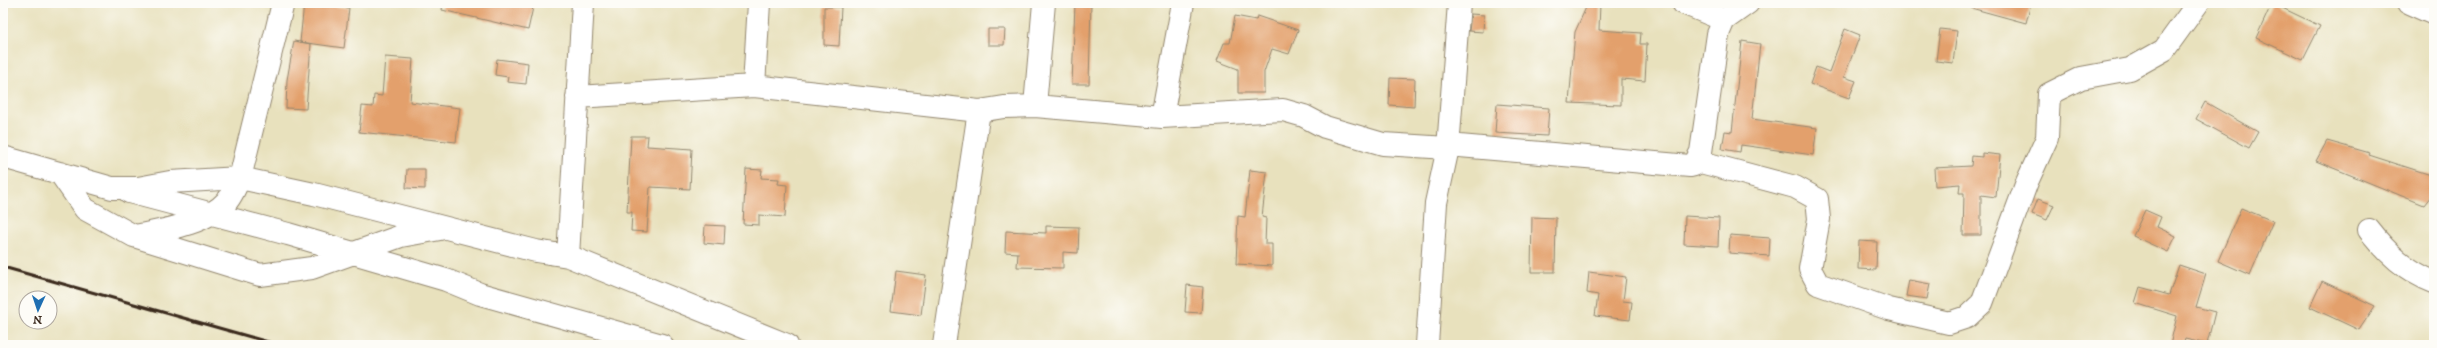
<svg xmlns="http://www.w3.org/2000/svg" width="2437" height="348" viewBox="0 0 2437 348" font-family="'IM FELL DW Pica',serif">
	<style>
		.building { fill: #e3a06c }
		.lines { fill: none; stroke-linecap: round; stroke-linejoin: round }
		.minor-casing { stroke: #92866e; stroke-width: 24 }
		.minor { stroke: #fff; stroke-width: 22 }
		.rail { stroke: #3b2a1e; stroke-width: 3 }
	</style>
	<rect width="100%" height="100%" fill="#fdfcf7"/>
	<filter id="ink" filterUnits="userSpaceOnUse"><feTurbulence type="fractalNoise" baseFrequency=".025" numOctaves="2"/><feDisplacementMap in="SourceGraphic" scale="8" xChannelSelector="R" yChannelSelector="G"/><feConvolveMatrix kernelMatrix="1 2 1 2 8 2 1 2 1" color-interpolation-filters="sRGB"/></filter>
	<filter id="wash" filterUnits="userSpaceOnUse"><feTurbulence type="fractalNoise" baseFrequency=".012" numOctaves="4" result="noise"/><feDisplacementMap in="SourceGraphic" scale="16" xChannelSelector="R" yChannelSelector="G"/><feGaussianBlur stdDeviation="0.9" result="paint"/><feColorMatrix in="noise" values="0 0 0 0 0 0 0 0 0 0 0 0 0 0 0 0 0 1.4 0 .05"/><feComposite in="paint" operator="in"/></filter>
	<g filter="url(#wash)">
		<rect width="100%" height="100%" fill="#e8e1bd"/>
		<g id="blocks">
			<path class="building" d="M 304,3 L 349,8 L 344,48 L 300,42 Z
				M 443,3 L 534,3 L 528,30 L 442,10 Z
				M 1075,3 L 1091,3 L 1089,84 L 1072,84 Z
				M 1588,3 L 1600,3 L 1599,30 L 1641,33 L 1640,44 L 1647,44 L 1645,81 L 1621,79 L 1621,105 L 1569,103 L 1575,32 Z
				M 1972,3 L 2031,3 L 2026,23 L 1971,8 Z
				M 2272,3 L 2320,26 L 2303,60 L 2256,38 Z
				M 824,7 L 841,7 L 839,46 L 824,45 Z
				M 1471,14 L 1484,15 L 1483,32 L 1469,31 Z
				M 1235,16 L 1256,20 L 1257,16 L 1298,30 L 1289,54 L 1272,49 L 1264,72 L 1264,93 L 1238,93 L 1238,69 L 1217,61 L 1224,43 L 1230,43 Z
				M 988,29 L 1005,29 L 1004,45 L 988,45 Z
				M 1845,29 L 1860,35 L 1844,77 L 1856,81 L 1849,98 L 1810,84 L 1816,67 L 1829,72 Z
				M 1940,29 L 1957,31 L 1953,63 L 1936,61 Z
				M 294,41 L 311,44 L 306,109 L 286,108 L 287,80 Z
				M 1742,41 L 1760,44 L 1752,119 L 1817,128 L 1813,155 L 1741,145 L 1740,152 L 1722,149 L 1725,131 L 1732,132 Z
				M 385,57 L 413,59 L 410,102 L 460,108 L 456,142 L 359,132 L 362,106 L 373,107 L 374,95 L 382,96 Z
				M 497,59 L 528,63 L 526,84 L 507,82 L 508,77 L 495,75 Z
				M 1390,78 L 1415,79 L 1414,107 L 1389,105 Z
				M 2205,102 L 2258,132 L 2249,148 L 2196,119 Z
				M 1497,104 L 1549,108 L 1547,136 L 1495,133 Z
				M 631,136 L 648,136 L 647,146 L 692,149 L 690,189 L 650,187 L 647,232 L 631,231 L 632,212 L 627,212 Z
				M 2327,141 L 2370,153 L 2369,155 L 2434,176 L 2434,192 L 2424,205 L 2316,161 Z
				M 1982,153 L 2000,155 L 1996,197 L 1981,195 L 1981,235 L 1963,235 L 1964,193 L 1959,193 L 1960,184 L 1935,186 L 1934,168 L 1971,166 L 1972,156 L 1982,157 Z
				M 407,169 L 425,169 L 425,189 L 406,188 Z
				M 746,169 L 762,170 L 761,178 L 779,179 L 778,184 L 787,185 L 785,217 L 759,215 L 759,225 L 743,224 Z
				M 1250,170 L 1267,172 L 1262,217 L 1266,218 L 1265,244 L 1272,244 L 1272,266 L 1236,264 L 1238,216 L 1245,217 Z
				M 2038,199 L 2054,205 L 2047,220 L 2032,214 Z
				M 2241,208 L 2273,221 L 2250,275 L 2218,261 Z
				M 2145,210 L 2161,217 L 2157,227 L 2176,236 L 2168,252 L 2133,236 Z
				M 1685,216 L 1719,218 L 1718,246 L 1684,244 Z
				M 1532,217 L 1556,218 L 1555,272 L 1531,272 Z
				M 705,225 L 725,226 L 724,245 L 704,243 Z
				M 1046,226 L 1079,227 L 1078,253 L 1063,252 L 1063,268 L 1017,267 L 1018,253 L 1005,252 L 1006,231 L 1046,233 Z
				M 1730,235 L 1770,238 L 1769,256 L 1729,253 Z
				M 1859,241 L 1877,242 L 1876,270 L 1858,269 Z
				M 2179,265 L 2206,274 L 2196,307 L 2215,312 L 2207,344 L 2185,339 L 2183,345 L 2170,345 L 2177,316 L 2135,303 L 2140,287 L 2169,295 Z
				M 896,271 L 926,275 L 921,315 L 891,311 Z
				M 1589,272 L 1626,277 L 1623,301 L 1632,302 L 1630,320 L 1595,316 L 1598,295 L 1587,293 Z
				M 1909,280 L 1930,284 L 1927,299 L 1906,296 Z
				M 2322,281 L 2375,306 L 2359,330 L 2310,307 Z
				M 1187,285 L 1203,287 L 1201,313 L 1185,312 Z"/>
		</g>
	</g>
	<g filter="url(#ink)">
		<use href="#blocks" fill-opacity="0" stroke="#92866e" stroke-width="1"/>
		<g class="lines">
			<g class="minor-casing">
				<path id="minor" d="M 1683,3 L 1724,20
					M 2409,3 L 2434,14
					M 754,86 L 759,3
					M 577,97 L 754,86 L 979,111 L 1004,107 L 1035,106 L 1162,117 L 1283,110 L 1304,116 L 1325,127 L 1383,144 L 1448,148 L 1448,145 L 1690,166 L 1694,165 L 1701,152 L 1718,34 L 1724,20 L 1748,3
					M 1035,106 L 1044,3
					M 1162,117 L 1183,3
					M 3,157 L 112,188 L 138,188 L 170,182 L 240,178 L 314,194 L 536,251 L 568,256 L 787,345
					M 1697,161 L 1795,187 L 1817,199 L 1819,219 L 1810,269 L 1818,284 L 1889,309 L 1949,323 L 1967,317 L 1982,303 L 2027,182 L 2047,138 L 2049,94 L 2081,78 L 2130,69 L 2164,50 L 2198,3
					M 60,173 L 85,209 L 134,236 L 260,275 L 312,268 L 401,236 L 440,229
					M 129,192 L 288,234 L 446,280 L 480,294 L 662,345
					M 2369,230 C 2387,253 2406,271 2434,282
					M 135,236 C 165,230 207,224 228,200 C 233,194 236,185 240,178 L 283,3
					M 568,256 L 583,3
					M 944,345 L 979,111
					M 1427,345 L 1436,203 L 1448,148 L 1459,3"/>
			</g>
			<use href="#minor" class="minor"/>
			<path class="rail" d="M 3,267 L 279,345"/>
		</g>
	</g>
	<rect width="2437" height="348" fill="none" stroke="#fdfcf7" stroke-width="16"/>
	<g transform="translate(38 310) rotate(183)"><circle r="19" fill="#fdfcf7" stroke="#afa8a0"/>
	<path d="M0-3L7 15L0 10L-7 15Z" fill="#1f6fb2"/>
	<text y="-6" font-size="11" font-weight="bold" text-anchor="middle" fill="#3b2a1e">N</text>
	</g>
</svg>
